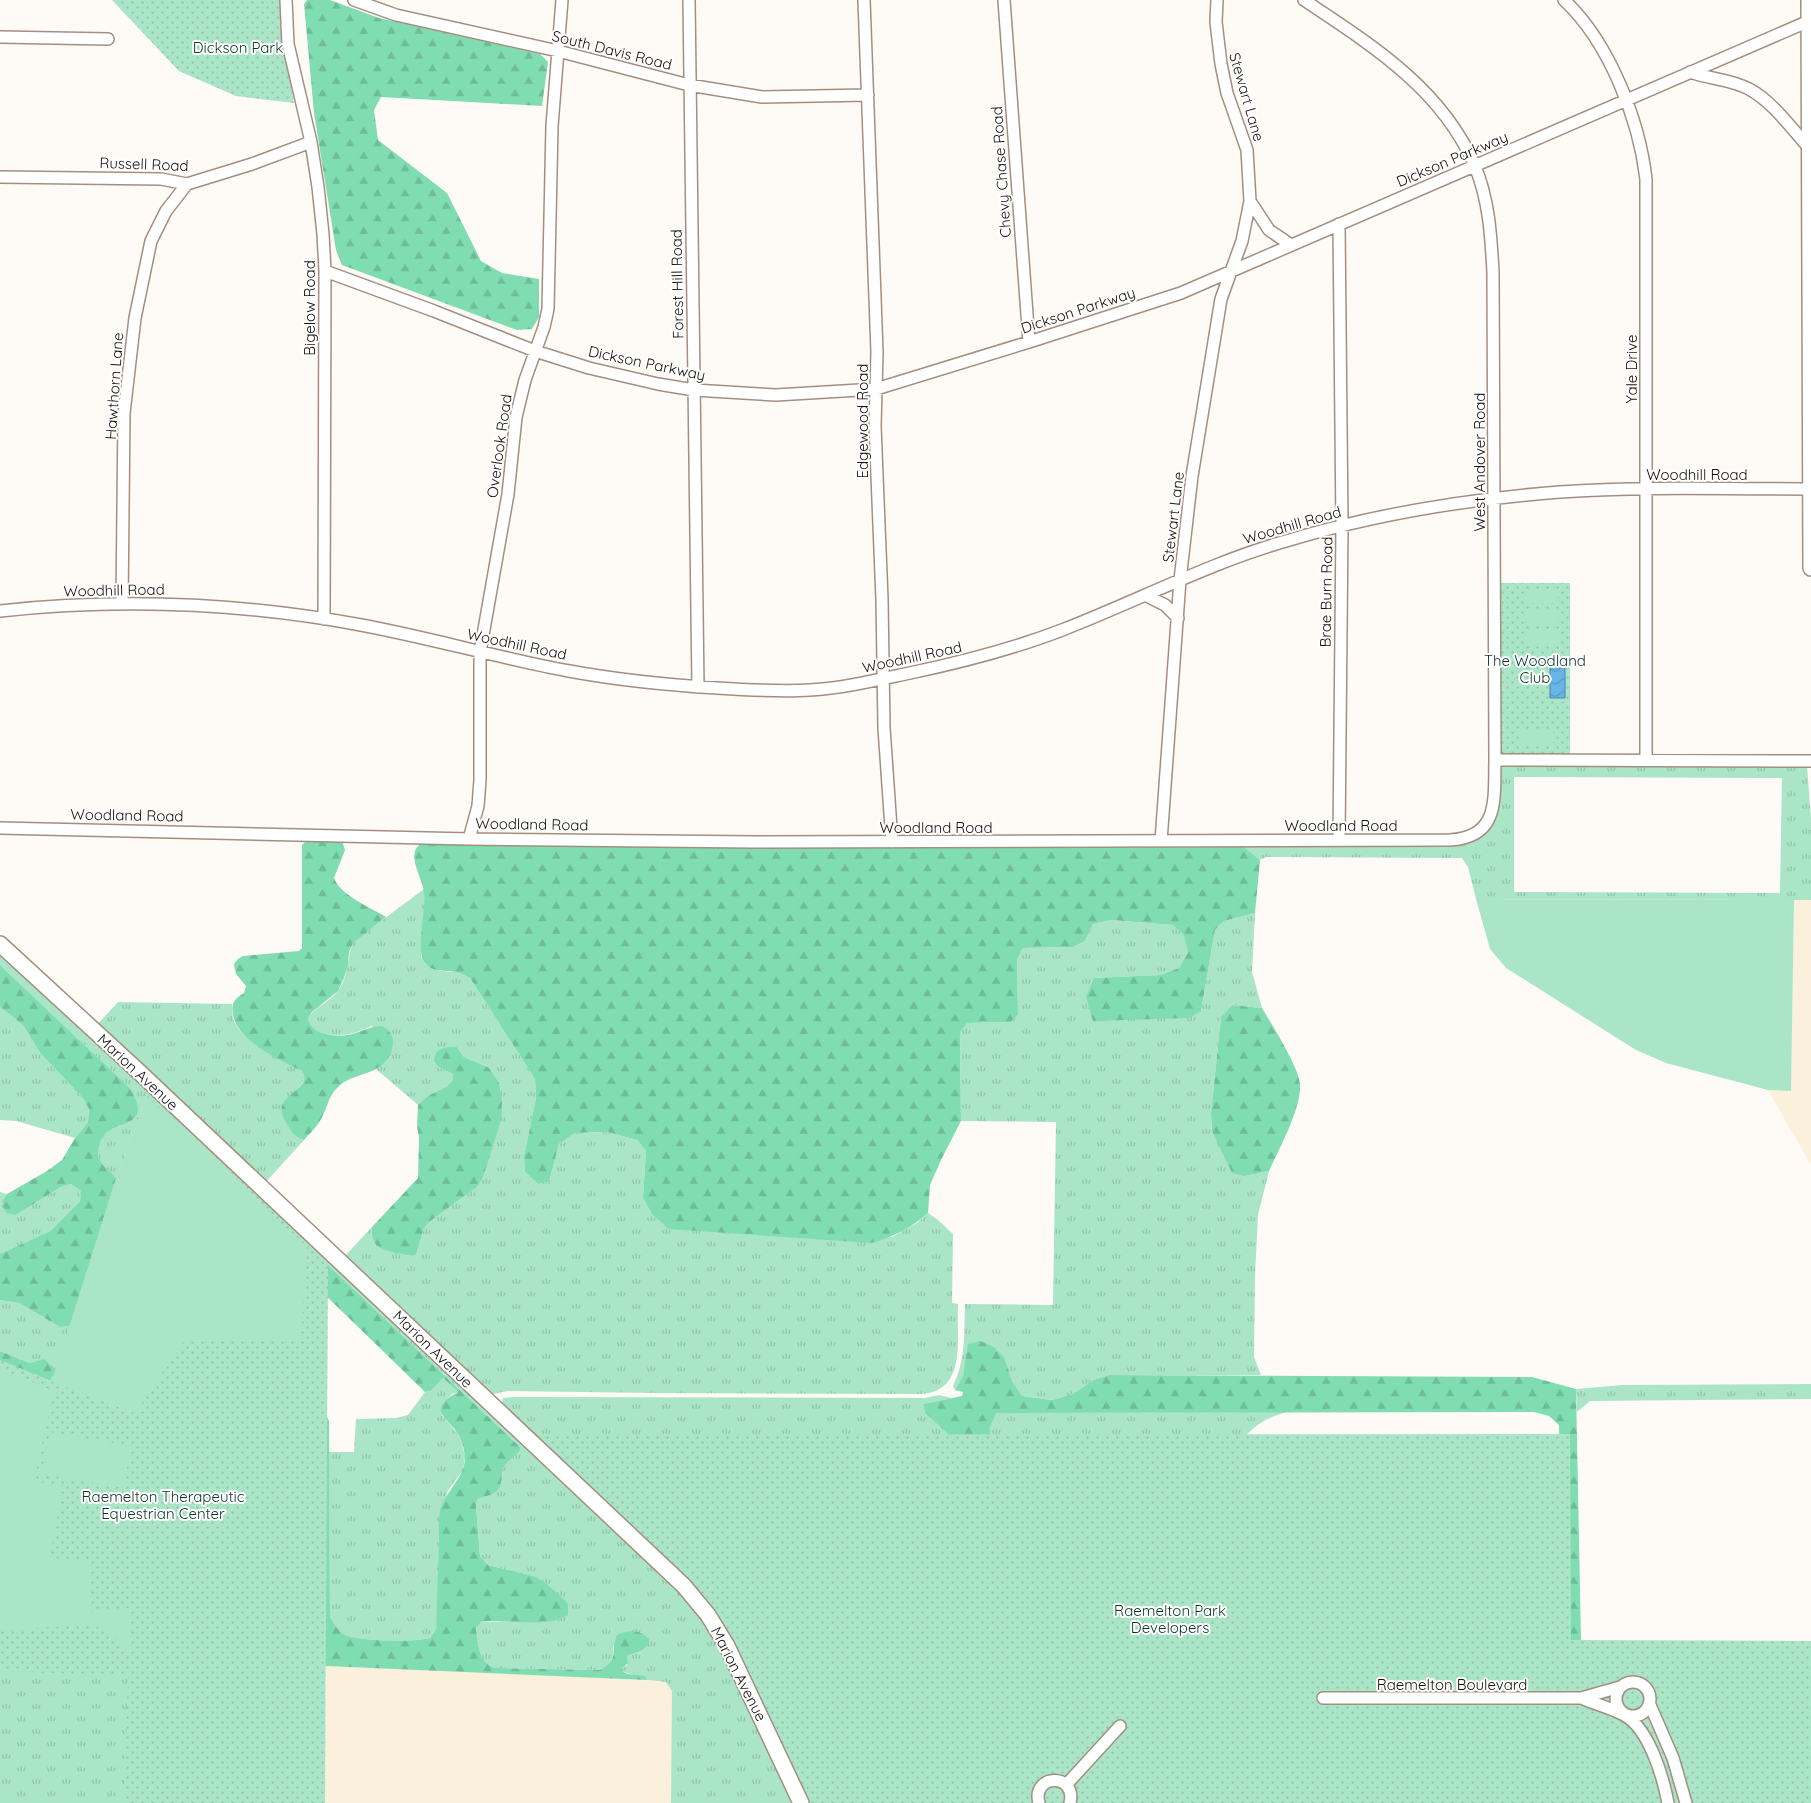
<svg xmlns="http://www.w3.org/2000/svg" width="1811" height="1803" viewBox="0 0 1811 1803" font-family="Quicksand,sans-serif">
	<style>
		.commercial { fill: #faf0db }
		.grass { fill: url(#grass-tufts); fill-rule: evenodd }
		.forest { fill: url(#forest-firs) }
		.park { fill: url(#park-dots) }
		.pitch { fill: #aae5c8 }
		.water { fill: url(#water-waves); stroke: #4f83a6 }
		.lines { fill: none; stroke-linecap: round; stroke-linejoin: round }
		.street-casing { stroke: #a48f7f; stroke-width: 14 }
		.secondary-casing { stroke: #a48f7f; stroke-width: 18 }
		.street { stroke: #fff; stroke-width: 11 }
		.secondary { stroke: #fff; stroke-width: 15 }
		.labels { text-anchor: middle; dominant-baseline: central; stroke-width: 4; stroke-linejoin: round; paint-order: stroke }
		.park-label { font-size: 15px; fill: #0a3424; stroke: #fff }
		.street-label { font-size: 15px; fill: #170f09; stroke: #fff }
	</style>
	<defs>
		<pattern id="grass-tufts" width="24" height="20" patternUnits="userSpaceOnUse" patternTransform="scale(1.25)"><rect width="24" height="20" fill="#aae5c8"/><path d="M3 7l-1-3M5 7V3M7 7l1-3M15 17l-1-3M17 17v-4M19 17l1-3" fill="none" stroke="#92c3aa"/></pattern>
		<pattern id="forest-firs" width="22" height="20" patternUnits="userSpaceOnUse" patternTransform="scale(1.25)"><rect width="22" height="20" fill="#80ddb2"/><path d="M5 1l3.5 6h-7zM16 11l3.5 6h-7z" fill="#6ebc98"/></pattern>
		<pattern id="park-dots" width="8" height="8" patternUnits="userSpaceOnUse" patternTransform="scale(1.25)"><rect width="8" height="8" fill="#aae5c8"/><path d="M2 2h.1M6 6h.1" fill="none" stroke="#92c3aa" stroke-width="1.8" stroke-linecap="round"/></pattern>
		<pattern id="water-waves" width="16" height="10" patternUnits="userSpaceOnUse" patternTransform="scale(1.25)"><rect width="16" height="10" fill="#67b5e9"/><path d="M0 5q4-4 8 0t8 0" fill="none" stroke="#599ac6"/></pattern>
	</defs>
	<rect width="100%" height="100%" fill="#fefaf6"/>
	<path class="commercial" d="M 1794,900 L 1811,900 L 1811,1165 L 1768,1090 L 1791,1091 Z
		M 326,1666 L 601,1677 L 666,1682 L 673,1691 L 671,1803 L 325,1803 Z"/>
	<path class="grass" d="M 1499,766 L 1807,766 L 1811,819 L 1811,900 L 1476,899 L 1468,867 L 1462,858 L 1266,857 L 1260,860 L 1244,847 L 1244,844 L 1458,844 C 1488,840 1492,829 1495,801 C 1497,790 1498,778 1499,766 ZM 1514,777 L 1782,778 L 1780,893 L 1514,892 Z
		M 424,889 L 425,906 L 421,957 L 425,964 L 439,971 L 456,972 L 470,978 L 535,1079 L 536,1098 L 524,1156 L 525,1172 L 538,1184 L 549,1182 L 559,1144 L 575,1133 L 607,1132 L 637,1140 L 646,1151 L 643,1197 L 892,1237 L 917,1223 L 928,1213 L 938,1220 L 953,1234 L 952,1303 L 958,1304 C 956,1336 968,1391 922,1394 L 655,1393 L 508,1391 L 488,1395 L 343,1258 L 372,1227 C 373,1254 394,1250 413,1256 L 416,1255 L 424,1228 L 429,1222 L 477,1187 L 501,1121 L 473,1061 L 464,1057 L 457,1047 L 434,1063 L 440,1068 L 453,1074 C 455,1087 435,1090 427,1097 C 423,1099 421,1102 418,1105 L 376,1069 L 387,1058 L 372,1026 C 364,1029 356,1033 349,1034 C 334,1037 310,1035 308,1018 C 315,1007 329,1002 337,992 C 349,978 347,958 353,942 Z
		M 1255,913 L 1252,972 L 1262,1008 L 1232,1005 L 1221,1017 L 1211,1113 L 1212,1131 L 1245,1176 L 1269,1171 L 1258,1215 L 1255,1275 L 1254,1357 L 1261,1375 L 1109,1375 L 1093,1380 L 1073,1394 L 1052,1400 L 1022,1396 L 1012,1381 L 1005,1359 L 965,1365 L 963,1376 L 955,1390 L 953,1386 C 966,1360 964,1333 965,1304 L 1053,1305 L 1056,1122 L 961,1121 L 960,1032 L 966,1023 L 1011,1022 L 1018,1015 L 1017,960 L 1023,948 L 1073,947 L 1085,941 L 1093,924 L 1111,920 L 1173,925 L 1185,935 L 1188,952 L 1179,968 L 1160,975 L 1094,978 L 1201,1011 L 1215,930 L 1224,921 Z
		M 0,951 L 161,1099 L 147,1097 L 116,1179 C 112,1172 107,1170 102,1164 C 95,1157 97,1141 104,1135 C 109,1130 116,1127 122,1125 L 129,1087 L 0,965 Z
		M 118,1002 L 232,1004 C 232,1010 232,1018 235,1023 C 246,1045 281,1060 302,1071 C 308,1079 301,1084 296,1091 L 300,1138 L 304,1140 L 264,1184 L 96,1026 Z
		M 0,1007 L 23,1025 L 40,1053 L 82,1097 L 89,1109 L 88,1122 L 75,1138 L 16,1121 L 0,1120 Z
		M 71,1184 L 81,1191 L 80,1201 L 50,1231 L 0,1254 L 0,1192 L 7,1194 L 2,1201 L 16,1215 L 61,1187 Z
		M 332,1260 L 667,1577 L 714,1632 L 794,1803 L 671,1803 L 672,1691 L 666,1682 L 647,1680 L 622,1671 L 623,1667 L 627,1665 L 627,1656 L 642,1651 L 613,1646 C 614,1659 612,1664 600,1670 L 494,1668 C 477,1658 479,1646 476,1627 L 481,1622 L 549,1620 L 565,1600 L 534,1576 L 488,1565 L 480,1556 L 476,1506 L 477,1500 C 483,1496 491,1496 496,1492 C 503,1488 501,1476 503,1469 C 507,1458 515,1460 521,1448 L 328,1265 Z
		M 0,1300 L 19,1303 L 60,1327 L 70,1326 L 53,1382 L 35,1379 L 42,1360 L 30,1363 L 0,1351 Z
		M 443,1378 L 458,1392 L 452,1394 L 442,1404 L 442,1415 L 461,1438 L 465,1457 L 463,1470 L 447,1492 L 436,1629 L 430,1638 C 415,1642 354,1642 342,1633 C 337,1629 334,1622 330,1617 L 329,1452 L 354,1452 L 356,1419 L 396,1418 L 408,1415 L 425,1392 L 431,1391 Z
		M 1811,1384 L 1811,1399 L 1590,1401 L 1577,1412 L 1576,1389 L 1622,1385 Z
		M 939,1395 L 952,1398 L 923,1404 L 925,1413 L 951,1437 L 990,1427 L 995,1413 L 1287,1412 C 1268,1417 1258,1423 1244,1437 L 769,1629 L 501,1408 L 503,1398 L 514,1397 L 925,1398 Z
		M 130,1651 L 132,1803 L 0,1803 L 0,1657 Z"/>
	<path class="forest" d="M 307,0 L 330,0 L 379,18 L 540,54 L 548,62 L 542,106 L 381,97 L 374,110 L 378,140 L 447,193 L 481,261 L 502,273 L 539,279 L 539,317 L 532,329 L 517,330 L 342,265 L 336,250 L 314,113 L 304,4 Z
		M 307,840 L 342,841 L 345,850 L 334,878 C 341,896 370,907 386,917 L 353,943 L 349,952 L 348,965 L 344,978 L 338,991 L 312,1012 L 308,1018 C 310,1035 337,1038 352,1034 C 363,1031 371,1026 382,1026 C 389,1030 394,1036 393,1045 C 387,1078 353,1070 337,1088 C 329,1096 328,1105 323,1115 C 319,1125 311,1132 304,1140 C 295,1137 291,1132 287,1124 C 284,1119 280,1111 282,1105 C 287,1093 312,1085 302,1071 C 280,1060 238,1042 233,1015 C 231,1003 234,999 244,993 L 246,986 L 236,974 L 234,964 L 238,959 L 243,956 L 299,951 L 302,948 L 302,845 Z
		M 422,843 L 754,848 L 1244,847 L 1260,860 L 1255,913 L 1224,921 L 1215,930 L 1201,1011 L 1188,1018 L 1093,1021 L 1086,997 L 1094,978 L 1160,975 L 1179,968 L 1188,952 L 1184,935 L 1173,925 L 1111,920 L 1093,924 L 1085,941 L 1073,947 L 1023,948 L 1017,960 L 1018,1015 L 1011,1022 L 967,1023 L 960,1032 L 961,1121 L 941,1160 L 930,1185 L 928,1213 C 910,1229 893,1237 871,1243 L 669,1229 L 652,1214 L 643,1197 L 646,1151 L 637,1140 L 607,1132 L 575,1133 L 559,1144 L 549,1182 L 538,1184 L 525,1172 L 524,1156 L 536,1098 L 535,1079 L 470,978 C 466,976 461,974 456,972 C 445,970 432,973 424,962 C 416,950 426,910 424,893 C 423,878 404,853 422,843 Z
		M 0,965 L 129,1087 C 159,1134 105,1115 99,1146 C 98,1150 97,1154 99,1158 C 101,1167 112,1170 116,1179 L 70,1326 L 60,1327 L 19,1303 L 0,1300 L 0,1254 L 50,1231 L 80,1201 L 81,1191 L 71,1184 L 61,1187 L 16,1215 L 6,1213 L 2,1201 L 7,1194 L 47,1171 L 62,1160 L 75,1138 L 88,1122 L 89,1109 L 82,1097 L 40,1053 L 23,1025 L 0,1007 Z
		M 1232,1005 L 1262,1008 C 1272,1025 1298,1066 1300,1084 C 1302,1107 1279,1149 1269,1171 L 1245,1176 L 1232,1173 L 1212,1131 L 1211,1113 L 1221,1017 Z
		M 449,1047 L 457,1047 L 464,1057 L 489,1068 L 499,1083 L 502,1102 L 501,1121 L 483,1177 L 477,1187 L 429,1222 L 424,1228 L 416,1255 L 413,1256 C 399,1253 388,1253 376,1245 L 372,1236 L 372,1227 L 418,1178 L 419,1137 L 417,1127 L 418,1105 C 421,1102 423,1099 427,1097 C 436,1090 455,1087 453,1074 C 446,1070 430,1067 435,1055 C 438,1049 443,1048 449,1047 Z
		M 328,1265 L 521,1448 C 517,1458 507,1459 503,1469 C 501,1476 503,1488 496,1492 C 491,1496 483,1496 477,1500 L 476,1506 L 480,1556 L 488,1565 L 534,1576 L 543,1581 L 565,1600 L 568,1605 L 568,1615 C 547,1629 506,1618 481,1622 L 476,1628 C 479,1646 477,1658 494,1668 L 600,1670 C 621,1658 609,1653 617,1635 C 627,1630 640,1629 649,1639 L 649,1644 L 641,1651 L 627,1656 L 628,1663 L 623,1667 L 622,1671 L 628,1674 L 645,1676 L 647,1680 L 326,1666 L 315,1660 L 327,1417 L 329,1421 L 330,1617 C 334,1622 337,1629 342,1633 C 354,1642 415,1642 430,1638 L 436,1629 C 437,1601 438,1573 439,1545 C 439,1534 438,1521 440,1511 C 445,1492 463,1479 465,1460 C 465,1454 463,1443 460,1437 C 449,1417 424,1410 458,1392 L 443,1378 L 431,1391 L 425,1392 L 319,1289 Z
		M 980,1341 L 994,1347 L 1005,1359 L 1012,1381 L 1022,1396 L 1052,1400 L 1073,1394 L 1093,1380 L 1109,1375 L 1532,1377 L 1576,1389 L 1581,1640 L 1573,1646 L 1562,1622 L 1559,1425 L 1549,1416 L 1534,1412 L 996,1413 L 990,1427 L 988,1562 L 951,1437 L 925,1413 L 923,1404 L 962,1396 L 963,1392 L 955,1390 L 963,1376 L 968,1344 Z
		M 0,1351 L 30,1363 L 44,1359 L 53,1367 L 54,1374 L 50,1380 L 43,1381 L 0,1363 Z"/>
	<path class="park" d="M 112,0 L 282,0 L 280,24 L 294,103 L 236,96 L 179,71 Z
		M 1499,583 L 1570,583 L 1570,754 L 1500,754 Z
		M 150,1089 L 332,1260 L 328,1265 L 325,1803 L 124,1803 L 128,1676 L 0,1671 L 0,1360 L 52,1381 L 116,1179 Z
		M 1570,1434 L 1571,1640 L 1811,1641 L 1811,1803 L 808,1803 L 731,1643 L 529,1435 Z"/>
	<path class="pitch" d="M 1525,589 L 1558,589 L 1558,603 L 1525,603 Z
		M 1525,609 L 1559,610 L 1558,624 L 1525,624 Z
		M 1525,630 L 1558,630 L 1559,644 L 1525,644 Z
		M 1519,729 L 1553,730 L 1553,744 L 1519,744 Z
		M 1476,899 L 1794,900 L 1791,1091 L 1768,1090 L 1666,1063 L 1636,1050 L 1506,968 L 1490,949 Z
		M 147,1097 L 307,1247 L 301,1339 L 183,1342 L 135,1413 L 52,1382 L 116,1179 Z
		M 0,1369 L 54,1391 L 34,1481 L 63,1486 L 50,1558 L 89,1562 L 91,1612 L 131,1608 L 131,1651 L 124,1651 C 122,1637 106,1628 93,1626 C 63,1624 30,1631 0,1629 Z
		M 50,1432 L 131,1446 L 123,1488 L 41,1474 Z"/>
	<path class="water" d="M 1550,666 L 1565,666 L 1565,698 L 1550,698 Z"/>
	<g class="lines">
		<g class="street-casing">
			<path id="street" d="M 286,0 L 288,44 L 311,142 L 318,187 L 323,234 L 325,271 L 324,619
				M 354,0 L 396,15 L 558,51 L 689,85 L 762,97 L 868,95
				M 689,0 L 698,687
				M 864,0 L 877,352 L 875,426 L 882,599 L 884,728 L 892,842
				M 1004,0 L 1029,342
				M 1217,0 L 1216,22 L 1221,64 L 1227,93 L 1247,150 L 1250,201 L 1269,230 L 1291,245
				M 1564,0 C 1609,42 1639,119 1646,179 L 1646,760
				M 0,37 L 108,39
				M 1690,72 C 1709,79 1731,79 1749,89 C 1772,101 1793,130 1810,149
				M 0,177 L 161,179 L 187,184 L 252,164 L 311,142
				M 325,271 L 434,311 L 535,351 L 589,368 L 658,384 L 694,390 L 776,395 L 876,389 L 1029,342 L 1181,293 L 1809,21
				M 1145,595 L 1165,605 L 1178,618
				M 122,604 L 124,413 L 135,318 L 151,241 L 166,211 L 187,184
				M 0,611 C 120,598 242,603 361,625 C 431,638 499,658 569,671 C 618,680 668,685 717,688 C 748,690 779,692 810,690 C 844,688 877,680 910,673 C 962,662 1013,649 1062,630 C 1137,601 1209,563 1286,541 C 1375,514 1468,499 1560,492 C 1643,486 1728,489 1811,489
				M 1495,760 L 1811,761
				M 0,828 L 469,839 L 755,842 L 1450,840 C 1500,837 1494,799 1495,760 L 1493,272 C 1491,236 1489,198 1474,164 C 1441,88 1370,44 1304,0
				M 469,839 L 478,806 L 480,780 L 480,652 L 508,494 L 516,417 L 525,380 L 544,327 L 548,309 L 552,126 L 562,0
				M 1339,840 L 1342,526 L 1339,224
				M 1161,841 L 1180,580 L 1192,476 L 1221,299 L 1242,241 L 1250,201
				M1616 1699a17 17 0 1 1 34 0a17 17 0 1 1-34 0Z
				M 1323,1698 L 1581,1698 L 1620,1687
				M 1581,1698 C 1595,1704 1611,1708 1624,1715 C 1649,1728 1663,1777 1668,1803
				M 1650,1705 L 1673,1758 L 1686,1803
				M 1066,1785 L 1120,1726
				M 1039,1803 C 1031,1774 1077,1772 1070,1803"/>
		</g>
		<g class="secondary-casing">
			<path id="secondary" d="M 1809,0 L 1811,568
				M 0,944 L 136,1069 L 684,1586 L 708,1615 L 727,1646 L 801,1803"/>
		</g>
		<use href="#street" class="street"/>
		<use href="#secondary" class="secondary"/>
	</g>
	<g class="labels">
		<g class="park-label">
			<text x="238" y="47">Dickson Park</text>
			<text x="1535" y="660">The Woodland<tspan x="1535" dy="17">Club</tspan></text>
			<text x="163" y="1496">Raemelton Therapeutic<tspan x="163" dy="17">Equestrian Center</tspan></text>
			<text x="1170" y="1610">Raemelton Park<tspan x="1170" dy="17">Developers</tspan></text>
		</g>
		<g class="street-label">
			<text transform="translate(612 50) rotate(14)">South Davis Road</text>
			<text transform="translate(1247 97) rotate(74)">Stewart Lane</text>
			<text transform="translate(1452 159) rotate(-23)">Dickson Parkway</text>
			<text transform="translate(144 164) rotate(2)">Russell Road</text>
			<text transform="translate(1001 172) rotate(-94)">Chevy Chase Road</text>
			<text transform="translate(677 284) rotate(-91)">Forest Hill Road</text>
			<text transform="translate(309 308) rotate(-90)">Bigelow Road</text>
			<text transform="translate(1078 310) rotate(-18)">Dickson Parkway</text>
			<text transform="translate(647 363) rotate(12)">Dickson Parkway</text>
			<text transform="translate(1631 369) rotate(-90)">Yale Drive</text>
			<text transform="translate(114 386) rotate(-86)">Hawthorn Lane</text>
			<text transform="translate(862 421) rotate(-90)">Edgewood Road</text>
			<text transform="translate(499 446) rotate(-82)">Overlook Road</text>
			<text transform="translate(1479 462) rotate(-90)">West Andover Road</text>
			<text x="1697" y="474">Woodhill Road</text>
			<text transform="translate(1173 517) rotate(-83)">Stewart Lane</text>
			<text transform="translate(1292 525) rotate(-16)">Woodhill Road</text>
			<text transform="translate(114 590) rotate(-1)">Woodhill Road</text>
			<text transform="translate(1326 592) rotate(-89)">Brae Burn Road</text>
			<text transform="translate(517 644) rotate(12)">Woodhill Road</text>
			<text transform="translate(912 657) rotate(-12)">Woodhill Road</text>
			<text transform="translate(127 815) rotate(1)">Woodland Road</text>
			<text transform="translate(532 824) rotate(1)">Woodland Road</text>
			<text x="1341" y="825">Woodland Road</text>
			<text x="936" y="827">Woodland Road</text>
			<text transform="translate(138 1072) rotate(43)">Marion Avenue</text>
			<text transform="translate(433 1349) rotate(44)">Marion Avenue</text>
			<text transform="translate(739 1674) rotate(63)">Marion Avenue</text>
			<text x="1452" y="1684">Raemelton Boulevard</text>
		</g>
	</g>
</svg>
